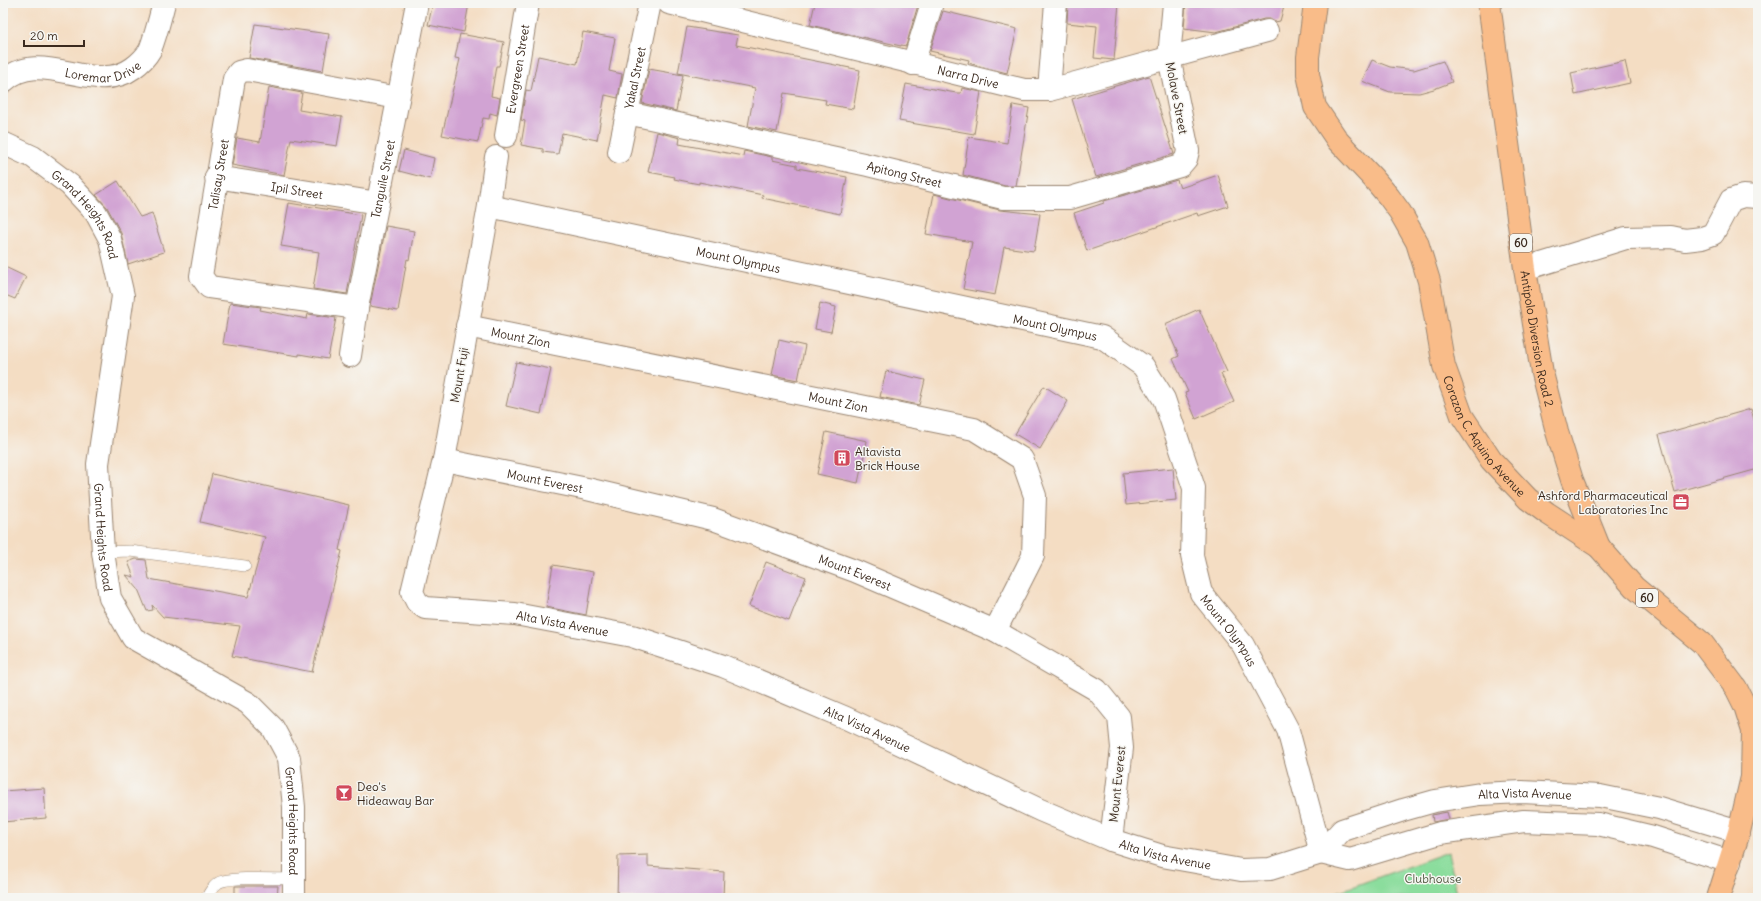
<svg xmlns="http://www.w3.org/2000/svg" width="1761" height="901" viewBox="0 0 1761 901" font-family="Delius,sans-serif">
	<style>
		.green { fill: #8bdd9d; stroke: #63845e }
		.building { fill: #d1a3d3 }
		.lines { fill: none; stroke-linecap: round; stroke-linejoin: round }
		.service-casing { stroke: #988470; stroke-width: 12 }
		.minor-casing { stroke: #988470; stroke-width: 24 }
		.primary-casing { stroke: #988470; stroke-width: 24 }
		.service { stroke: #fff; stroke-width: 11 }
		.minor { stroke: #fff; stroke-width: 22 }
		.primary { stroke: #f9bc89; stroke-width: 22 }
		.labels { text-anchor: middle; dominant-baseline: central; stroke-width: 3; stroke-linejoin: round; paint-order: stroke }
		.shield { fill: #f6f6f2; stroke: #73675e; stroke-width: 1 }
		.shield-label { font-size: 11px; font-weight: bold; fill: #3b2a1e }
		.street-label { font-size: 12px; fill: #3b2a1e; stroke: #f6f6f2 }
		.poi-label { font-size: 12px; fill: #3b2a1e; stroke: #f6f6f2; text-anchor: start }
		.park-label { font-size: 12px; fill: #4f573e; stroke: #f6f6f2 }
	</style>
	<rect width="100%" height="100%" fill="#f6f6f2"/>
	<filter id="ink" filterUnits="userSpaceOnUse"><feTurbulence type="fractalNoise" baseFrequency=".025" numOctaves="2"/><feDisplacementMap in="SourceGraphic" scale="8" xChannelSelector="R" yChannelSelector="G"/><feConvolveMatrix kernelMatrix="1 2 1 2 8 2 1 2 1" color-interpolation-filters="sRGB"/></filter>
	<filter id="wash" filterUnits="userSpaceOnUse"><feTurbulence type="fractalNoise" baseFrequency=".012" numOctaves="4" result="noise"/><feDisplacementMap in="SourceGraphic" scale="16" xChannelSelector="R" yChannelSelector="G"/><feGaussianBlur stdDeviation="0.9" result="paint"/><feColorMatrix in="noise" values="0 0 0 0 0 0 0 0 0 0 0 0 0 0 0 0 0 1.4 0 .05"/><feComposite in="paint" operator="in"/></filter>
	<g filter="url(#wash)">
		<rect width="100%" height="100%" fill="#f4ddc3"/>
		<path class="green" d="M 1448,852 L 1458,898 L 1321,898 Z"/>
		<g id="blocks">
			<path class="building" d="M 433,3 L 469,3 L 464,32 L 428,25 Z
				M 815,3 L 908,3 L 918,5 L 906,46 L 901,45 L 901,46 L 810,25 Z
				M 1068,3 L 1119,3 L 1114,60 L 1094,58 L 1097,26 L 1067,23 Z
				M 1186,3 L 1285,3 L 1280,21 L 1275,22 L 1270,19 L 1264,19 L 1216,32 L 1184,28 Z
				M 943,11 L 1017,29 L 1007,73 L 968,63 L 969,60 L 930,51 Z
				M 255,24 L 329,34 L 323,71 L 249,58 Z
				M 687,27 L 738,35 L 736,45 L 860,70 L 853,109 L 825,104 L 826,100 L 784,93 L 777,132 L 748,126 L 755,88 L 678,73 Z
				M 583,32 L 615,38 L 609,71 L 622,74 L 618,98 L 605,95 L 597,140 L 562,133 L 558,154 L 543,152 L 543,149 L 521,145 L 525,121 L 521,120 L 526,90 L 531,91 L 538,56 L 577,64 Z
				M 460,34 L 504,42 L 499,66 L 496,66 L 491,96 L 500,98 L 497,115 L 490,113 L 489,119 L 483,118 L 478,142 L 442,135 L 460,59 L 455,58 Z
				M 1372,60 L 1390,67 L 1414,70 L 1443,61 L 1452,82 L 1434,89 L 1419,93 L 1390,92 L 1362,81 Z
				M 1625,61 L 1630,83 L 1575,95 L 1571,73 Z
				M 649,69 L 683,75 L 676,111 L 642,103 Z
				M 1149,76 L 1174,154 L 1096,177 L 1072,99 Z
				M 906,84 L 956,93 L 961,93 L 962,88 L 981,92 L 974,134 L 899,121 Z
				M 269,87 L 302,93 L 299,110 L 342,117 L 337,146 L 291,139 L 284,175 L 232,165 L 237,138 L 260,142 Z
				M 1013,105 L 1029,108 L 1016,186 L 1005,186 L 963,175 L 969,137 L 1007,143 Z
				M 657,132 L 680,138 L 679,144 L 743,156 L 744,151 L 772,157 L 772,160 L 797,165 L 797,168 L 847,177 L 840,214 L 762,198 L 763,195 L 699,182 L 699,184 L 674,179 L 675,177 L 648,172 Z
				M 404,150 L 434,158 L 430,179 L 399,171 Z
				M 1218,175 L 1228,206 L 1198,216 L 1197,213 L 1087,251 L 1074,213 L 1104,203 L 1104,201 L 1177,180 L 1180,188 Z
				M 118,181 L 140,217 L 152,213 L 164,252 L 128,264 L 121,233 L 107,207 L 96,195 Z
				M 934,194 L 1000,210 L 1040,214 L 1034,251 L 1004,247 L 995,295 L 963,289 L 972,242 L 926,234 Z
				M 289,203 L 361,215 L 347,294 L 313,289 L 319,252 L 281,246 Z
				M 386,226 L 414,231 L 409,260 L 407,259 L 398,311 L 370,306 Z
				M 3,266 L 26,277 L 15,299 L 3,294 Z
				M 230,303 L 261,307 L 260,310 L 307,319 L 308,314 L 336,318 L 328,359 L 299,354 L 299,356 L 223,344 Z
				M 820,303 L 836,307 L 831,332 L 815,329 Z
				M 1199,309 L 1227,372 L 1221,374 L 1234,402 L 1196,419 L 1185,393 L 1188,392 L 1173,359 L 1179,356 L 1165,324 Z
				M 779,340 L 805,346 L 798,380 L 772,375 Z
				M 516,362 L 551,369 L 541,414 L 506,406 Z
				M 886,371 L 925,380 L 919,405 L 880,397 Z
				M 1044,386 L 1068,401 L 1040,449 L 1015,434 Z
				M 1751,409 L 1758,434 L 1758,469 L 1675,492 L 1659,435 Z
				M 826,432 L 867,441 L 858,483 L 817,474 Z
				M 1173,468 L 1176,500 L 1126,505 L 1123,473 Z
				M 212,474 L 349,505 L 339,550 L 342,551 L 312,672 L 232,656 L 240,626 L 163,617 L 152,605 L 153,610 L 147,611 L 138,589 L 126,575 L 134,577 L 128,562 L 136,559 L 146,560 L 149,579 L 248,597 L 265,537 L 200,522 Z
				M 766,562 L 806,577 L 789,621 L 749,606 Z
				M 553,565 L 593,572 L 586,615 L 546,607 Z
				M 44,788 L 46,818 L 3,822 L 3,791 Z
				M 1447,812 L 1449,819 L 1433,822 L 1432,815 Z
				M 648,855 L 648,866 L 724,872 L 723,898 L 617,898 L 618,856 Z
				M 235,886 L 278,886 L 277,898 L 235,898 Z"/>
		</g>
	</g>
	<g filter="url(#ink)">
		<use href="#blocks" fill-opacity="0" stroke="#988470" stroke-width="1"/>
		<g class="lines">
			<g class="service-casing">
				<path id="service" d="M 103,552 L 130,551 L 245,566
					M 207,898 C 208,893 214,886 218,883 C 228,876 280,879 294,879"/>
			</g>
			<g class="minor-casing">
				<g id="minor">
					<path id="s1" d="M 669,3 L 1024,90 L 1049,90 L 1072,84 L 1267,31"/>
					<path d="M 913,64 L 932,3"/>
					<path id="s2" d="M 3,82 C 40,45 94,97 133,68 C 140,63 146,57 150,50 C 156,35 160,18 164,3"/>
					<path d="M 1049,90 L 1056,3"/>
					<path id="s3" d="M 627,113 L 868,165 L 1003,198 L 1070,198 L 1180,166 L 1186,159 L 1188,151 L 1169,57 L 1174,3"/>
					<path id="s4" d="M 506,136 L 528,3"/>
					<path id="s5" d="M 3,143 L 33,157 L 70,185 L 96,213 L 110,239 L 123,296 L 98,464 L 103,552 L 110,598 L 133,638 L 248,703 L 273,728 L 289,758 L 294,807 L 294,898"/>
					<path id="s6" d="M 619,152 L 650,3"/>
					<path id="s7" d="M 496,157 L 489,206 L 444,460 L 412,592 L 417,602 L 425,608 L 515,614 L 632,636 L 723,666 L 846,718 L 1040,810 L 1111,840 L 1162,856 L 1241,870 L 1270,869 L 1321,853 L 1342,830 L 1403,810 L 1435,801 L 1480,794 L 1522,792 L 1600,796 L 1659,808 L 1739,832"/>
					<path id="s8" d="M 216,177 L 378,203"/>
					<path id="s9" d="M 489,206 L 1102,337 L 1143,366 L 1164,399 L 1194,488 L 1192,556 L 1201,593 L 1243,645 L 1288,730 L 1321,853"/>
					<path d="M 1525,269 L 1626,238 L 1671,237 L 1685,240 L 1702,238 L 1713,234 L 1731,200 L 1743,196 L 1758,197"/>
					<path id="s10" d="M 357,308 L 209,287 L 201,276 L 234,79 L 239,72 L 247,70 L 398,98"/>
					<path id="s11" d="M 467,326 L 974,429 L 1022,459 L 1035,496 L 1033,556 L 995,631"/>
					<path id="s12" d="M 350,356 L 357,308 L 417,3"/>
					<path id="s13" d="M 444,460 L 587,489 L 713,519 L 855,571 L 995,631 L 1097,690 L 1119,717 L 1122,748 L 1111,840"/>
					<path d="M 1321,853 L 1350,860 L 1440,833 L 1524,821 L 1598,824 L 1653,837 L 1730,862"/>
				</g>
			</g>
			<g class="primary-casing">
				<g id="primary">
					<path id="s14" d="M 1315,3 L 1308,57 L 1308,74 L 1315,107 L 1338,141 L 1373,178 L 1389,197 L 1400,212 L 1417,242 L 1429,281 L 1444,366 L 1462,416 L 1491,460 L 1528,499 L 1547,513 L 1599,547 L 1634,587 L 1702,643 L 1736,688 L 1745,706 L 1753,731 L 1752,777 L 1739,832 L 1718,898"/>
					<path id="s15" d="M 1489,3 L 1525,269 L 1542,373 L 1557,432 L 1572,480 L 1599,547"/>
				</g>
			</g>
			<use href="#service" class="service"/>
			<use href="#minor" class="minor"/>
			<use href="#primary" class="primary"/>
		</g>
	</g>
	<defs>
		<g id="building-square" transform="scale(0.9)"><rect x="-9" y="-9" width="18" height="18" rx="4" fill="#d1495b" stroke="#f6f6f2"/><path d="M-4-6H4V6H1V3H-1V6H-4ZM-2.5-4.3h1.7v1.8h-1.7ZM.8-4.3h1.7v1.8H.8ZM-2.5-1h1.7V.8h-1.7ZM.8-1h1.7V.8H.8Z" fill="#fff"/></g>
		<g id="office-square" transform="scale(0.9)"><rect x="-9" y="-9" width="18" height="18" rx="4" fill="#d1495b" stroke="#f6f6f2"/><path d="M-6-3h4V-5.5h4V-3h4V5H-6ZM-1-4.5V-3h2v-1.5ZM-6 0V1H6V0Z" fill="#fff"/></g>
		<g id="bar-square" transform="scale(0.9)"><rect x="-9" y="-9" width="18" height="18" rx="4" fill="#d1495b" stroke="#f6f6f2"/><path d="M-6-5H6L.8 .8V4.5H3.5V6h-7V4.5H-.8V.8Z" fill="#fff"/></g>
	</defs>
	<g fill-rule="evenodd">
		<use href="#building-square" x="842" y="458"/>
		<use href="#office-square" x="1681" y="502"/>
		<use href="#bar-square" x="344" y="793"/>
	</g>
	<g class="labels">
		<g class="shield">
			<rect x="1510" y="234" width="22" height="18" rx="3"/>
			<rect x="1636" y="589" width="22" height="18" rx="3"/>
		</g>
		<g class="shield-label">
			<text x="1521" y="243">60</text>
			<text x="1647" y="598">60</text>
		</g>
		<g class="street-label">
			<text stroke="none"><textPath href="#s2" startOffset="105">Loremar Drive</textPath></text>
			<text stroke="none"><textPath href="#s4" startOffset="68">Evergreen Street</textPath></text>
			<text stroke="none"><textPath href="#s6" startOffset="76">Yakal Street</textPath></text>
			<text stroke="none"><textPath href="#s1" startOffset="308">Narra Drive</textPath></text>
			<text transform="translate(1177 98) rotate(79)">Molave Street</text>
			<text stroke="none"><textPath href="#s10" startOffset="266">Talisay Street</textPath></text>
			<text stroke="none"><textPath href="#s3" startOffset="284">Apitong Street</textPath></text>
			<text stroke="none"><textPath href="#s12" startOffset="180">Tanguile Street</textPath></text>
			<text stroke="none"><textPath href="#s8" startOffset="82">Ipil Street</textPath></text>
			<text stroke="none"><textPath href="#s5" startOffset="113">Grand Heights Road</textPath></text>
			<text stroke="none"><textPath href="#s9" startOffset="255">Mount Olympus</textPath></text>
			<text stroke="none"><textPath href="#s9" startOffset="579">Mount Olympus</textPath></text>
			<text stroke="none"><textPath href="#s11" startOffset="55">Mount Zion</textPath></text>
			<text stroke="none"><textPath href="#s15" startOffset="339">Antipolo Diversion Road 2</textPath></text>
			<text transform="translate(459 375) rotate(-80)">Mount Fuji</text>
			<text stroke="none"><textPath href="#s11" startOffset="379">Mount Zion</textPath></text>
			<text stroke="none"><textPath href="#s14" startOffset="484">Corazon C. Aquino Avenue</textPath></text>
			<text stroke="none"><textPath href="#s13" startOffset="103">Mount Everest</textPath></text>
			<text stroke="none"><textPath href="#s5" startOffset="449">Grand Heights Road</textPath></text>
			<text stroke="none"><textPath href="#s13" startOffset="427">Mount Everest</textPath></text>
			<text stroke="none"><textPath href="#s7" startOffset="603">Alta Vista Avenue</textPath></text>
			<text stroke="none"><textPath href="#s9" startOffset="963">Mount Olympus</textPath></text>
			<text stroke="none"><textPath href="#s7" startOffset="927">Alta Vista Avenue</textPath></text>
			<text transform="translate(1117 784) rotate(-84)">Mount Everest</text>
			<text stroke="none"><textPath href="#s7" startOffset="1630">Alta Vista Avenue</textPath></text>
			<text stroke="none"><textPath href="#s5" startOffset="821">Grand Heights Road</textPath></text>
			<text stroke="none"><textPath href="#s7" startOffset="1251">Alta Vista Avenue</textPath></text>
		</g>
		<g class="poi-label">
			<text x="855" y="451">Altavista<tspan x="855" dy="14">Brick House</tspan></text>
			<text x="1668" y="495" text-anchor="end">Ashford Pharmaceutical<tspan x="1668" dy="14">Laboratories Inc</tspan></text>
			<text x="357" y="786">Deo's<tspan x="357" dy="14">Hideaway Bar</tspan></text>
		</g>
		<g class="park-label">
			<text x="1433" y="878">Clubhouse</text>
		</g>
	</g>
	<rect width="1761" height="901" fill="none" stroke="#f6f6f2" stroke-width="16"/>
	<path d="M24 40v6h60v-6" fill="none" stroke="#3b2a1e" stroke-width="2"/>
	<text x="30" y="40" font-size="12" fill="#3b2a1e" stroke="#f6f6f2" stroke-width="3" paint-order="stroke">20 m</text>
</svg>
